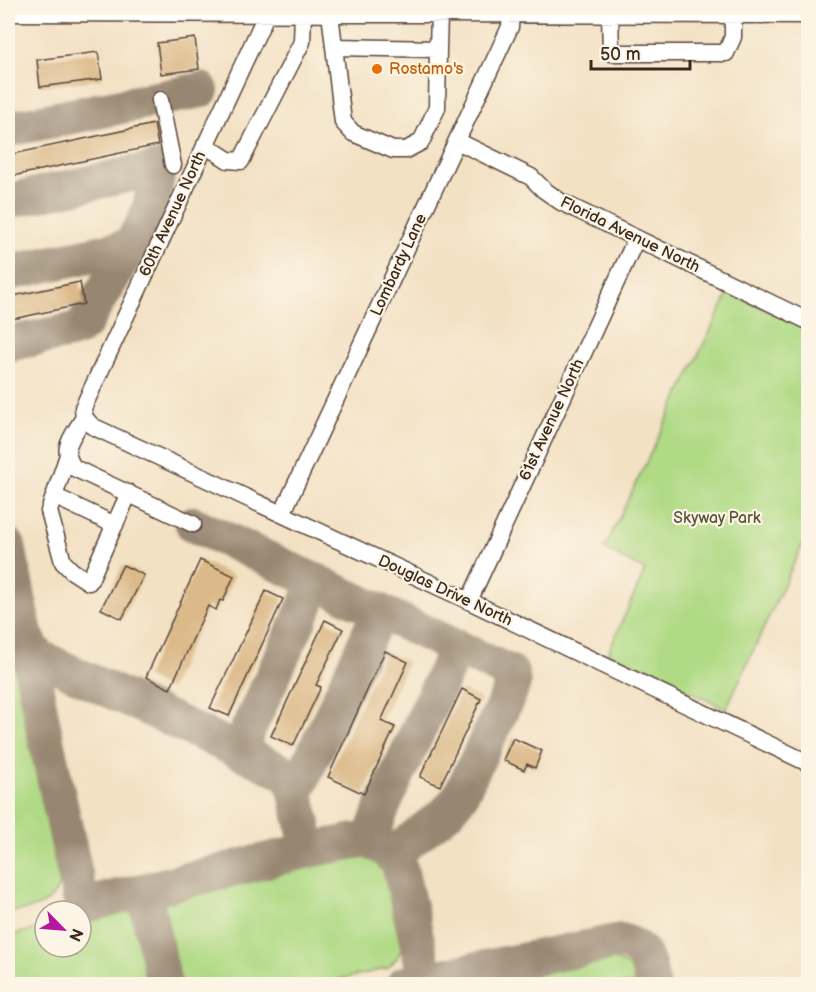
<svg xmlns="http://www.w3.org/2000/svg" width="816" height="992" viewBox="0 0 816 992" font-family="'Balsamiq Sans',sans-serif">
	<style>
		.green { fill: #b0da85; stroke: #768252; stroke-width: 1.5 }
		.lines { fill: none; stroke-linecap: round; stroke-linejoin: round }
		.taxiway { stroke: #978671; stroke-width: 36 }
		.building { fill: #dcb989 }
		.minor-casing { stroke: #574537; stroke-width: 19 }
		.minor { stroke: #fff; stroke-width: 16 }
		.food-dot { fill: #e8710a; stroke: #fcf5e5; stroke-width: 2 }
		.labels { text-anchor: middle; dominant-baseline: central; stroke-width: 4.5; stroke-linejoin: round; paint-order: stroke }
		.food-label { font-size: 16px; fill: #c56008; stroke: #fcf5e5; text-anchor: start }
		.street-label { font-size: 16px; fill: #3b2a1e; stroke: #fcf5e5 }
		.park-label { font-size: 16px; fill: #585638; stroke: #fcf5e5 }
	</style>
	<rect width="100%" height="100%" fill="#fcf5e5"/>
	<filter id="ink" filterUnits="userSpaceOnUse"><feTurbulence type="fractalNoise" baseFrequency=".0167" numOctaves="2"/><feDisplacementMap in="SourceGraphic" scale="12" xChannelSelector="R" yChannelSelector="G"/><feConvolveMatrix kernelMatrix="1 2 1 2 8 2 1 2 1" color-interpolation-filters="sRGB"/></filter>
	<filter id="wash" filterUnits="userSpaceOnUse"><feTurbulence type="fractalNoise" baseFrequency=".008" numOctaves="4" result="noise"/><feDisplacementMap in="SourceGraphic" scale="24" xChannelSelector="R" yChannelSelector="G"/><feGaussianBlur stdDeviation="1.35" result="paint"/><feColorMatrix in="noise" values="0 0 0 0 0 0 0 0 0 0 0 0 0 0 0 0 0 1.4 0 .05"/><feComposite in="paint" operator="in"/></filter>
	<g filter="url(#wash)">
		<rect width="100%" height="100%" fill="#f3e1c4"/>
		<path class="green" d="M 729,292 L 808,329 L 808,533 L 726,709 L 608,653 L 645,570 L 604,549 Z
			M 8,616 L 61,877 C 56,906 33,910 8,912 Z
			M 358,851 L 370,853 L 387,867 L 402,931 L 402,947 L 397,958 L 388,968 L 321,984 L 8,984 L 8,936 L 45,927 L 45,947 L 81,947 L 81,918 Z
			M 610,959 C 625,961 635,969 640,984 L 501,984 L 583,964 Z"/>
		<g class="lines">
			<path class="taxiway" d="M 8,129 L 201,90
				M 8,201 L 159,168 L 151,203 L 145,221 L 84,324 L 79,328 L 70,331 L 8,344
				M 8,273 L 131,246
				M 193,524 L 511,673 L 513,683 L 508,696 L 460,796 L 447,812 L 392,855
				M 8,546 L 43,726 L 82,906 L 309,850 L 355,841 L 369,841 L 386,849 L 399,864 L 426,979
				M 26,636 L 33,650 L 41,658 L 285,773 L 294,785 L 309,850
				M 238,751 L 317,581
				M 296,792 L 380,611
				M 369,841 L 385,801 L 457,647
				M 144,891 L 164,984
				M 404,984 L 621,941 C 647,948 647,961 652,984"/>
		</g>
		<g id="blocks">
			<path class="building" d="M 195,38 L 199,69 L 161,74 L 157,43 Z
				M 98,52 L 102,79 L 40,87 L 37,60 Z
				M 154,124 L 158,145 L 8,177 L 8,155 Z
				M 80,282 L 84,304 L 8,320 L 8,297 Z
				M 200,560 L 234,576 L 223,601 L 220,600 L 216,610 L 208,606 L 170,689 L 146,677 Z
				M 123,565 L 144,575 L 122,619 L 101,609 Z
				M 266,591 L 283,599 L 229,716 L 210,708 Z
				M 325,620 L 343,629 L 316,685 L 321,687 L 293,746 L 271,736 Z
				M 385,651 L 408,662 L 381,721 L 395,727 L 364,794 L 328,777 Z
				M 462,689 L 481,699 L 440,786 L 420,777 Z
				M 513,738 L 542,751 L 535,768 L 527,764 L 524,770 L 503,760 Z"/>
		</g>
	</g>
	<g filter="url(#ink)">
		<use href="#blocks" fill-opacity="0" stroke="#574537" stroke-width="1.5"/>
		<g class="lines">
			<g class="minor-casing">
				<path id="minor" d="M 8,13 L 808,15
					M 330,13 L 343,122 L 353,133 L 393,150 L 406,150 L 421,142 L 437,108 L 438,49
					M 610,14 L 611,53 L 726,53 L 733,37 L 733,15
					M 334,47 L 438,49 L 439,14
					M 160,100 L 173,165
					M 457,141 L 531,177 L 544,190 L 561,202 L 808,321
					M 205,145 L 228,160 L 241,161 L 302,42 L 303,13
					M 84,417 L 92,426 L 469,601 L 808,763
					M 84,417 L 83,408 L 267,13
					M 84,417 C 73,437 59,448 74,468 L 193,524
					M 67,458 L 49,511 L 63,562 L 72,571 L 89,582 L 129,493
					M 54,496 L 115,525
					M 282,514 L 510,27 L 511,14
					M 469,601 L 636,239"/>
			</g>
			<use href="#minor" class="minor"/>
		</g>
	</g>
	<circle class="food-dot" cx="377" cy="69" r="6"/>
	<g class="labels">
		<g class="food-label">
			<text x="389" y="69">Rostamo's</text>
		</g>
		<g class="street-label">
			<text transform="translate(173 214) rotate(-65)">60th Avenue North</text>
			<text transform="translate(630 235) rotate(26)">Florida Avenue North</text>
			<text transform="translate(399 265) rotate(-65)">Lombardy Lane</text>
			<text transform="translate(552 420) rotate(-65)">61st Avenue North</text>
			<text transform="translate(445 591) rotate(25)">Douglas Drive North</text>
		</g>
		<g class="park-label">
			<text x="717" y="518">Skyway Park</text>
		</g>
	</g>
	<rect width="816" height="992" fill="none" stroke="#fcf5e5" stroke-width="30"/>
	<g transform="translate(63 929) rotate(115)"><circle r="28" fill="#fcf5e5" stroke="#afa495" stroke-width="1.5"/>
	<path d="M0-4.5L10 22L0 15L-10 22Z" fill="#b5179e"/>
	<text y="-9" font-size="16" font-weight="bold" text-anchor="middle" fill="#3b2a1e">N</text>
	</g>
	<path d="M591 60v9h99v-9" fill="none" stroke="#3b2a1e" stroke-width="3"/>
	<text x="600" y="60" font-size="18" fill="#3b2a1e" stroke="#fcf5e5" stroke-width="4.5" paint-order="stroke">50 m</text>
</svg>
